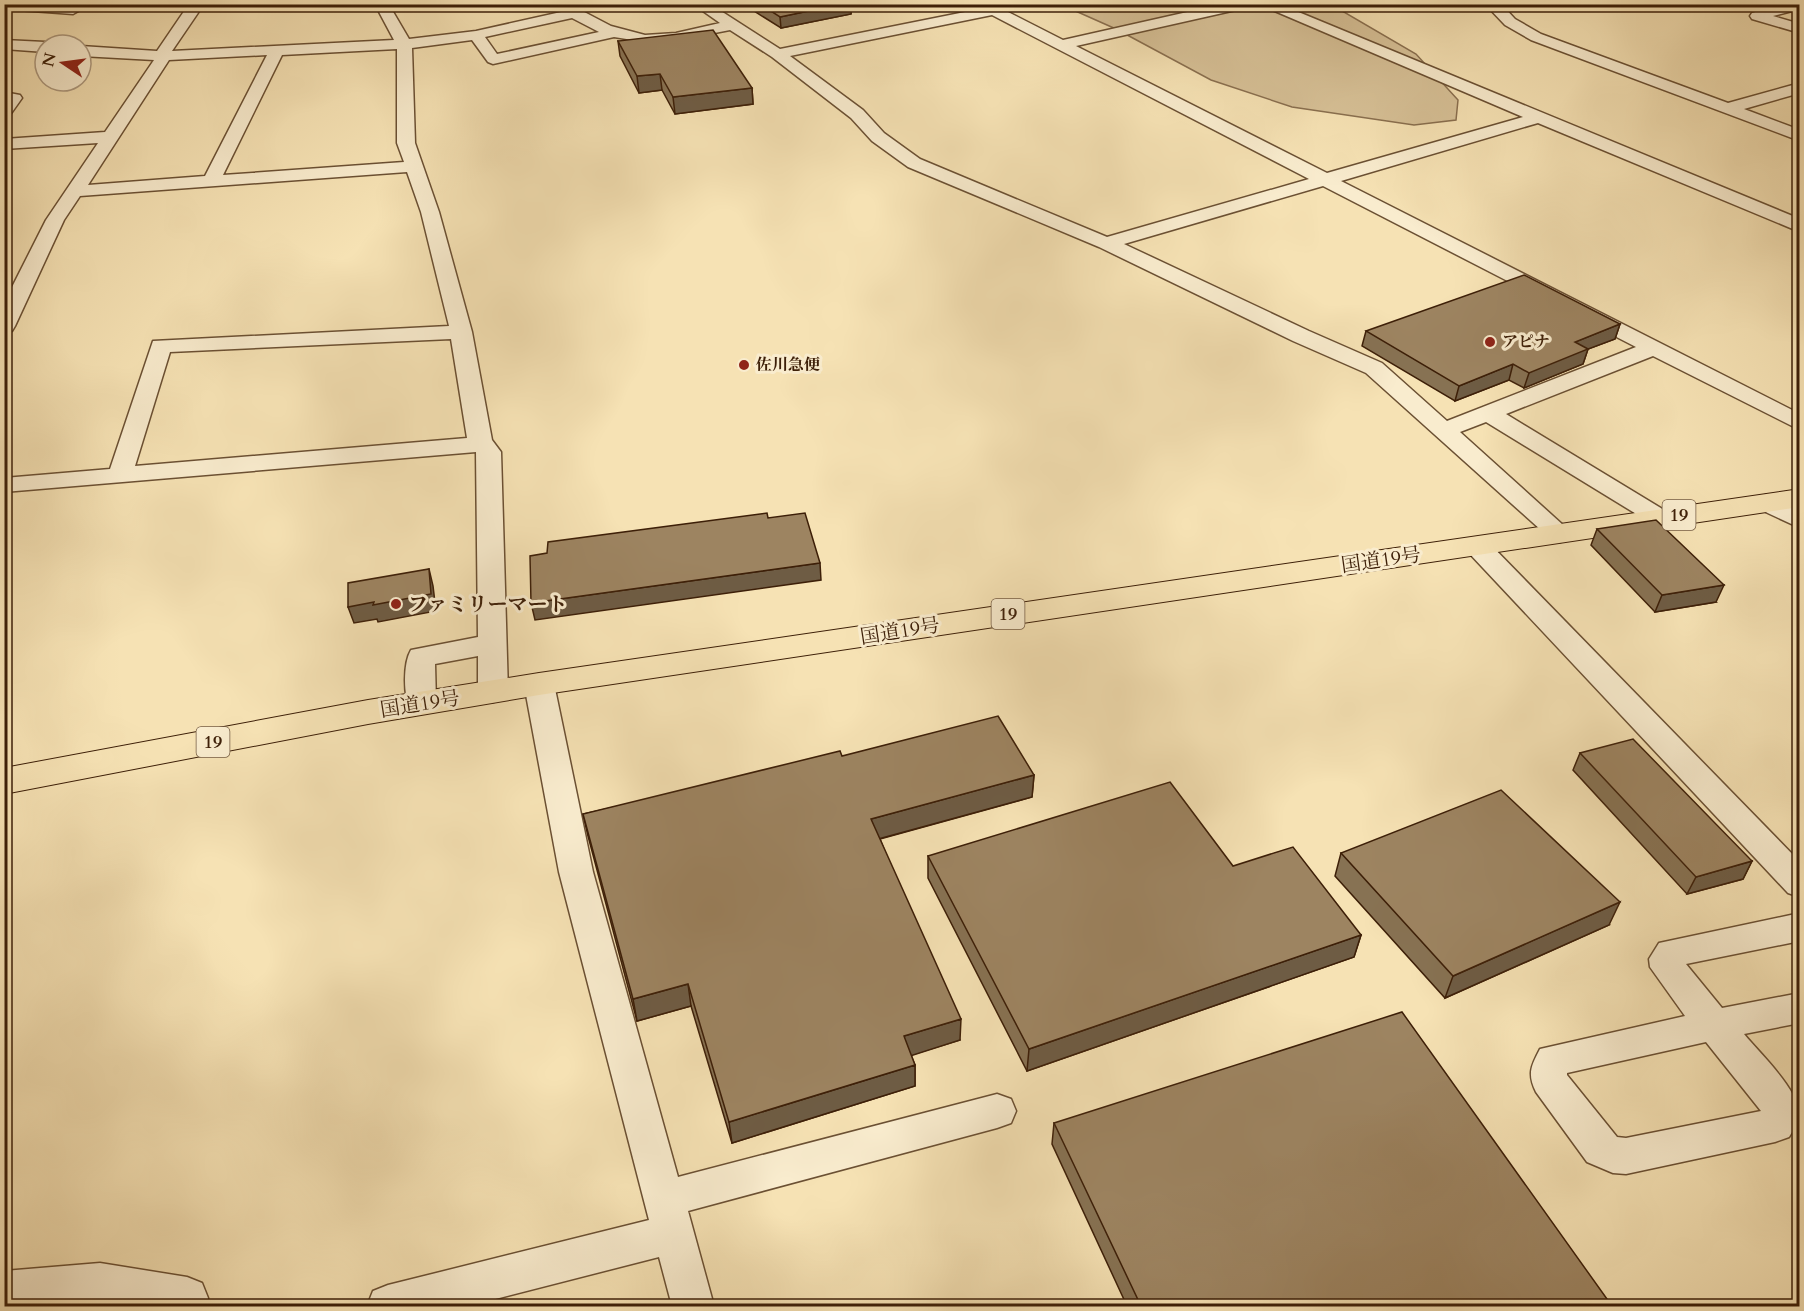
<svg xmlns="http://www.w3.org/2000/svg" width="1804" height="1311" viewBox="0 0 1804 1311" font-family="Cardo,'Noto Serif JP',serif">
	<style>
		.green { fill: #d7c197; stroke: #8a7050; stroke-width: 1.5 }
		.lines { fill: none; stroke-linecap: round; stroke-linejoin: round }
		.minor-casing { stroke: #6b5033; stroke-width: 3 }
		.highway-casing { stroke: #3d1f08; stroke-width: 2 }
		.minor { fill: #f9ecce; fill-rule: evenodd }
		.highway { fill: #f6e2b4; fill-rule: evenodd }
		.wall { fill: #877253; stroke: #3d1f08; stroke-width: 1.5 }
		.shaded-wall { fill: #6e5c44; stroke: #3d1f08; stroke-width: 1.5 }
		.building { fill: #9d8461; stroke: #3d1f08; stroke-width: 1.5 }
		.poi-dot { fill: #8f2418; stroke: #f9ecce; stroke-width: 2 }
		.labels { text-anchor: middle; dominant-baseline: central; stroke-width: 6; stroke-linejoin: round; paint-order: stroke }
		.far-poi-label { font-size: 16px; font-weight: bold; fill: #3d1f08; stroke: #f9ecce; text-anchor: start }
		.shield { fill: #f9ecce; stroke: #755c43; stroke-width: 1.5 }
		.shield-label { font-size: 18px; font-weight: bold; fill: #3d1f08 }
		.street-label { font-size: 20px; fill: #3d1f08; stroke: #f9ecce }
		.poi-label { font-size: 20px; font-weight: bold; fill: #3d1f08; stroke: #f9ecce; text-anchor: start }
	</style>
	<rect width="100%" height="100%" fill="#f6e2b4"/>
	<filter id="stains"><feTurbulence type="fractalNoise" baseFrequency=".00333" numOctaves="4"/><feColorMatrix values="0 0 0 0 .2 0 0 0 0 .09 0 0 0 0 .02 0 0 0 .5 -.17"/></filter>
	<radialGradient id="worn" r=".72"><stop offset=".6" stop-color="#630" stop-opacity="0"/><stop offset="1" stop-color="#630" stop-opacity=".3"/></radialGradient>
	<path class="green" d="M 1062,5 L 1332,5 L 1416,54 L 1458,100 L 1456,120 L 1414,125 L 1292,107 L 1211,80 L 1116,29 Z"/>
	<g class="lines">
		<g class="minor-casing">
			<path id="minor" d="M 4,4 L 91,4 L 73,14 L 4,9 Z
				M 189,4 L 204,4 L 172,51 L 394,40 L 378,10 L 380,4 L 394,4 L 392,10 L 409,39 L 476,31 L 561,12 L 551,4 L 569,4 L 611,26 L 645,35 L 676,33 L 720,23 L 693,4 L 710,4 L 780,49 L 980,9 L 975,4 L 1010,5 L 1012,8 L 1008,12 L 1063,40 L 1223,4 L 1252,4 L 1245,8 L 1076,46 L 1327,173 L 1523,117 L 1258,4 L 1279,4 L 1800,219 L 1800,232 L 1538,123 L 1341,181 L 1800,414 L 1800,430 L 1653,356 L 1506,414 L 1669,513 L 1673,518 L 1669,523 L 1660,526 L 1651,523 L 1486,422 L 1460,432 L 1573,534 L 1569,539 L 1560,542 L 1551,539 L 1366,373 L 1293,341 L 1099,247 L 908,167 L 872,141 L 851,118 L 772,57 L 730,30 L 658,44 L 614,37 L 493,64 L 488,62 L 472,40 L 412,48 L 415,143 L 439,212 L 472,332 L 492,440 L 501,452 L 508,692 L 503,699 L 493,702 L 483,699 L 478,692 L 478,656 L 435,664 L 436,703 L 431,710 L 421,713 L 411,710 C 403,697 403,663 411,650 L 478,637 L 476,452 L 4,492 L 4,478 L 110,469 L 153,341 L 449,326 L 421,212 L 407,172 L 80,196 L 64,220 L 15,326 L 12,331 L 4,332 L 4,303 L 46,220 L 98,143 L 4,149 L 4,139 L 105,132 L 154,60 L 81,56 L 81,46 L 157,51 ZM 992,15 L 1309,179 L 1107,237 L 920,159 L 884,133 L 863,110 L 790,56 ZM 572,18 L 599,32 L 497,54 L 485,37 ZM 397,49 L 397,143 L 404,162 L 223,175 L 282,55 ZM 267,55 L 205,176 L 88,185 L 169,60 ZM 1323,186 L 1636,347 L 1447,421 L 1382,363 L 1309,331 L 1124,244 ZM 451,339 L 467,438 L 135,466 L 170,352 Z
				M 1485,4 L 1501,4 L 1515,19 L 1541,34 L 1728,103 L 1800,83 L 1800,93 L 1744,109 L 1800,130 L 1800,141 L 1531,40 L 1505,25 Z
				M 1785,4 L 1800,4 L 1800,9 L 1773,16 L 1800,24 L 1800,33 L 1752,19 L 1750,16 L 1752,13 Z
				M 4,40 L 45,42 L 51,45 L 45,45 L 45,52 L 4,49 Z
				M 4,92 L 20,95 L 22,98 L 10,115 L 4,116 Z
				M 1766,495 L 1800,510 L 1800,528 L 1757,508 L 1753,503 L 1757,498 Z
				M 1477,538 L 1486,540 L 1800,862 L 1800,897 L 1788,893 L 1468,552 L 1464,546 L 1468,540 Z
				M 539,674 L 549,677 L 554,684 L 593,872 L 678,1177 L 997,1094 L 1011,1099 L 1016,1111 L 1011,1123 L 997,1128 L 688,1211 L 714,1306 L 672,1306 L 659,1257 L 468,1306 L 367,1306 L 373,1291 L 388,1285 L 649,1220 L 559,872 L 524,684 L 529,677 Z
				M 1800,913 L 1800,941 L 1686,964 L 1722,1008 L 1800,993 L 1800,1023 L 1744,1034 C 1762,1056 1800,1090 1800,1119 L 1789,1137 L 1775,1142 L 1626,1174 L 1613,1173 L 1587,1162 L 1536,1092 C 1527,1074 1531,1066 1540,1049 L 1685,1016 L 1650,967 L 1649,959 L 1659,943 ZM 1706,1042 L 1761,1111 L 1626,1138 L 1617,1137 L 1567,1075 L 1567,1073 Z
				M 100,1263 L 187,1277 L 202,1283 L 208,1298 L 208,1306 L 4,1306 L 4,1271 Z"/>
		</g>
		<g class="highway-casing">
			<path id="highway" d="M 1800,489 L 1800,507 L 539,695 L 368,724 L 4,794 L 4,768 L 368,700 L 539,673 Z"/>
		</g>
		<use href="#minor" class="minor"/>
		<use href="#highway" class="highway"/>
	</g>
	<path class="wall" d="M 743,4 L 851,4 L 851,14 L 781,28 Z
		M 618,41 L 752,88 L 753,104 L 675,114 L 662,90 L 639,93 L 620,56 Z
		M 1620,324 L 1615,339 L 1588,349 L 1583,364 L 1524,388 L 1509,380 L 1455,401 L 1362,346 L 1366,331 Z
		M 1597,529 L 1716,602 L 1655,612 L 1591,545 Z
		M 1580,753 L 1752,861 L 1743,879 L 1687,894 L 1573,770 Z
		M 842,756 L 1034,775 L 1032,797 L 880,839 L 960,1040 L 911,1055 L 915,1065 L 915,1086 L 732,1143 L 691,1006 L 637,1021 L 588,836 L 583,814 Z
		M 1341,853 L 1609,925 L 1445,998 L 1335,876 Z
		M 928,856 L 1233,866 L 1361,935 L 1354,957 L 1027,1071 L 928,878 Z
		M 1054,1123 L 1612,1306 L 1127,1306 L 1052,1144 Z"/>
	<path class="shaded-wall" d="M 842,4 L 851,4 L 851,14 L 781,28 L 780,17 Z
		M 660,74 L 662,90 L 639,93 L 637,76 Z
		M 752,88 L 753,104 L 675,114 L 673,97 Z
		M 1620,324 L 1615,339 L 1588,349 L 1583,364 L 1524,388 L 1529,373 L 1575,342 Z
		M 1513,364 L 1509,380 L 1455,401 L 1459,386 Z
		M 820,563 L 821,580 L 535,620 L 531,603 Z
		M 429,569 L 433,586 L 436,611 L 378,622 L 377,619 L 354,623 L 348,607 Z
		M 1724,585 L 1716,602 L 1655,612 L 1662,595 Z
		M 1034,775 L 1032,797 L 871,841 L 871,819 Z
		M 1752,861 L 1743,879 L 1687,894 L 1696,877 Z
		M 1620,902 L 1609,925 L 1445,998 L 1453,976 Z
		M 1361,935 L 1354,957 L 1027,1071 L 1029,1049 Z
		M 688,984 L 691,1006 L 637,1021 L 633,999 Z
		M 961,1019 L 960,1040 L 904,1058 L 904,1036 Z
		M 915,1065 L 915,1086 L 732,1143 L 729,1122 Z"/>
	<path class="building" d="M 760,4 L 842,4 L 780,17 Z
		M 713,30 L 752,88 L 673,97 L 660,74 L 637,76 L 618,41 Z
		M 1524,275 L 1620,324 L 1575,342 L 1588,349 L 1529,373 L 1513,364 L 1459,386 L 1366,331 Z
		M 767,513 L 768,518 L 805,513 L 820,563 L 531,603 L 530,556 L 547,553 L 548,542 Z
		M 1656,520 L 1724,585 L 1662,595 L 1597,529 Z
		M 429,569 L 431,594 L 373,605 L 374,602 L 348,607 L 348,583 Z
		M 998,716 L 1034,775 L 871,819 L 961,1019 L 904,1036 L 915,1065 L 729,1122 L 688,984 L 633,999 L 583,814 L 840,751 L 842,756 Z
		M 1633,739 L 1752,861 L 1696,877 L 1580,753 Z
		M 1170,782 L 1233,866 L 1293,847 L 1361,935 L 1029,1049 L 928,856 Z
		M 1501,790 L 1620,902 L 1453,976 L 1341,853 Z
		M 1402,1012 L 1612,1306 L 1141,1306 L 1054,1123 Z"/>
	<g class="poi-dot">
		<circle cx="1490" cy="342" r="6"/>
		<circle cx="744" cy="365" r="6"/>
		<circle cx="396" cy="604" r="6"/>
	</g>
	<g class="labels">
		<g class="far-poi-label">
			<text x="1502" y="342">アピナ</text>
			<text x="756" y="365">佐川急便</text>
		</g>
		<g class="shield">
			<rect x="1662.5" y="500" width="33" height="30" rx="4.5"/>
			<rect x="991.5" y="599" width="33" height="30" rx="4.5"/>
			<rect x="196.5" y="727" width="33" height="30" rx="4.5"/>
		</g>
		<g class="shield-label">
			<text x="1679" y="515">19</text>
			<text x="1008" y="614">19</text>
			<text x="213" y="742">19</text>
		</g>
		<g class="street-label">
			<text transform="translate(1381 560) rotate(-8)">国道19号</text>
			<text transform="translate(900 631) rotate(-9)">国道19号</text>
			<text transform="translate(420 704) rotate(-9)">国道19号</text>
		</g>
		<g class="poi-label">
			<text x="408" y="604">ファミリーマート</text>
		</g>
	</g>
	<rect width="1804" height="1311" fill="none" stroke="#f6e2b4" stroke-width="24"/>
	<rect x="6" y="6" width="1792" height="1299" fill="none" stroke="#3d1f08" stroke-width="3"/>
	<rect x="12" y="12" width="1780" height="1287" fill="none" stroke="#3d1f08" stroke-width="1.5"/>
	<g transform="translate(63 63) rotate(283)"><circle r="28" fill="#f9ecce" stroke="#ae9a7f" stroke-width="1.5"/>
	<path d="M0-4.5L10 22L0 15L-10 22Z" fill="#8f2418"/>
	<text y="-9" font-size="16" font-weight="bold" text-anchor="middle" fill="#3d1f08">N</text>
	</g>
	<rect width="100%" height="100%" filter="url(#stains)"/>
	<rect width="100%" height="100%" fill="url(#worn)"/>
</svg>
